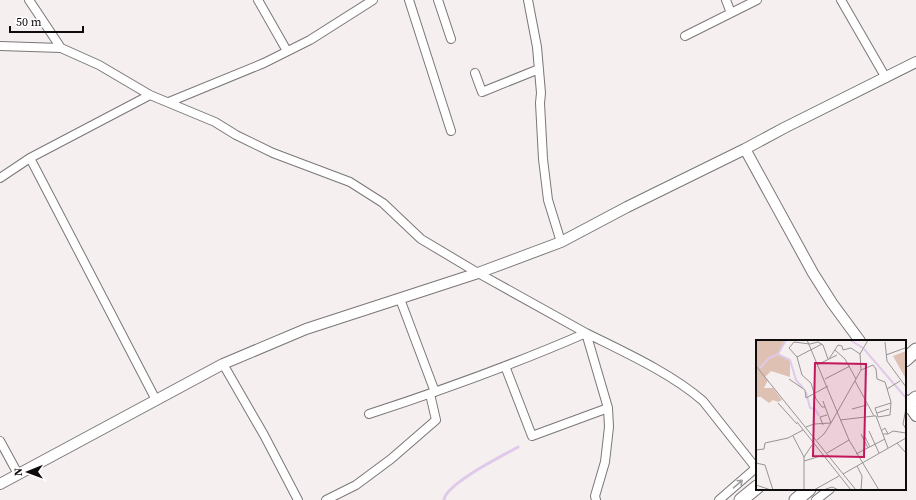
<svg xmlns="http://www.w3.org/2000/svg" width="916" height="500" viewBox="0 0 916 500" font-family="'Source Serif 4',serif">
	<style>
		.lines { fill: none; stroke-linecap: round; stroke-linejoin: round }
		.stream { stroke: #e0caea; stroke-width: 3 }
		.minor-casing { stroke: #7b7677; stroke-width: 10 }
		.tertiary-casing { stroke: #7b7677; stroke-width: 12 }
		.trunk-casing { stroke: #7b7677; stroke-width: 15 }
		.minor { stroke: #fff; stroke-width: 8 }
		.tertiary { stroke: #fff; stroke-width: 10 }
		.trunk { stroke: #fff; stroke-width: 13 }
		.oneway { stroke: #9e9d9d }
		.inset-river { fill: none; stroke: #e0caea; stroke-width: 2 }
		.inset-road { fill: none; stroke: #989494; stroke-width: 1 }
		.view { fill: #c2185b; fill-opacity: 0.15; stroke: #c2185b; stroke-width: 2 }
		.inset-edge { fill: none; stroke: #0d0b0b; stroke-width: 2 }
	</style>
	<rect width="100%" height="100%" fill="#f5eff0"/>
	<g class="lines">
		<path class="stream" d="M 444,500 C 445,484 504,455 518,447"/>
		<g class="minor-casing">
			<path id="minor" d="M 29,0 L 61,48
				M 258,0 L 287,51
				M 409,0 L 451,131
				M 438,0 L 451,39
				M 528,0 L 537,47 L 541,93 L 540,103 L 543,159 L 548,200 L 561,242
				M 726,0 L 731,13
				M 841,0 L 886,78
				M 685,36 L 757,0
				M 0,46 L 61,48 L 99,65 L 150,95 L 215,122 L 236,135 L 273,153 L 350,182 L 383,203 L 421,239 L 478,273 L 586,333 L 608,408 L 609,427 L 605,462 L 595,496 L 596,500
				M 475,73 L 482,92 L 539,69
				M 169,102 L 264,63 L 310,40 L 373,0
				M 30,158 L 156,400
				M 0,178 L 30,158 L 150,95
				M 400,299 L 435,392
				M 223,364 L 264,435 L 298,500
				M 505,366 L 532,436 L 608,408
				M 369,414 C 443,390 515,364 586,333 C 624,352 671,373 703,401 L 756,468
				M 0,441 L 18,474
				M 326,500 L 356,485 L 391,459 L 436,420 L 430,394
				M 719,500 L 757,467
				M 816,500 L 830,489"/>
		</g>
		<g class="tertiary-casing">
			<path id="tertiary" d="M 745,149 L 813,273 L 832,303 L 860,341
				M 905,400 L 916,416
				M 0,484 L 223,364 L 306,329 L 478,273 L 561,242 L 627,207 L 745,149 L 784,128 L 916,62"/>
		</g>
		<g class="trunk-casing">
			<path id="trunk" d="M 905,360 L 916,350
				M 905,407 L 916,398
				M 741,500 L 757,487
				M 796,500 L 809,489"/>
		</g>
		<use href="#minor" class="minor"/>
		<use href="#tertiary" class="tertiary"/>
		<use href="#trunk" class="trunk"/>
	</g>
	<defs><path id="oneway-shaft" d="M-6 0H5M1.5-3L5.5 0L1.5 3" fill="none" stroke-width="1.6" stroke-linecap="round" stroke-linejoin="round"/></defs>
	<use class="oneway" href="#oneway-shaft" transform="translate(738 484) rotate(-41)"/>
	<g transform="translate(756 340)">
		<rect width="150" height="150" fill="#f5eff0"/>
		<path d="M 0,0 L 30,0 L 22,14 L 34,21 L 34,37 L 15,31 L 9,37 L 12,40 L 8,48 L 17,48 L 26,60 L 22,62 L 17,60 L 13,63 L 5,57 L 0,57 ZM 150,11 L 150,39 L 137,16 Z" fill="#dec1b3"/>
		<path class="inset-river" d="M 94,0 L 107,8M 108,9 L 150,58M 22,14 L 30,0M 4,28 L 13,18 L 22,14 L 34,20 L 40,40 L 47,48M 50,52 L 54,68 L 59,69 L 63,76"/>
		<path class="inset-road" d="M 51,0 L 93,100 L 123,150M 129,2 L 131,21 L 150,47M 79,10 L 89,19 L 100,39M 130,15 L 149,8M 41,17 L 66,4M 73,19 L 82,5 L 86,6 L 87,10 L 95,8 L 104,14M 61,25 L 81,15M 0,26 L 100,150M 105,30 L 117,25 L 120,29 L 121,39 L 129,42 L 135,62 L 134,75 L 122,77 L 119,68 L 135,63M 33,39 L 49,50 L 50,58 L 72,46M 69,39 L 94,26M 99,41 L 118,76 L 120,76 L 132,108M 131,49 L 144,41M 22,63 L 41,84M 69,67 L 66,67 L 60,59 L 55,43 L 46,35 L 41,17 L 33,8 L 38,2 L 54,4 L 62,2 L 67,5 L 72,19M 150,68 L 147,84 L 150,89M 96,69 L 111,65M 121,73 L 133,69M 84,80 L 118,76M 41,82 L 95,150M 67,85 L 64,77 L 71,75M 50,87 L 58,84 L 75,83 L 105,30 L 104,14 L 112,0M 113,91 L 123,113M 125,91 L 129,88 L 132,94 L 127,94M 105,94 L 112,108M 132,94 L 137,91 L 150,93M 37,96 L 48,117 L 48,150M 107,98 L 109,97 L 114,107M 61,100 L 68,94 L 75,83 L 67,61M 141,103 L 150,113M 0,110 L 8,109 L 9,103 L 32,98 L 47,90M 71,113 L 93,100M 100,114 L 129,99M 48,117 L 56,105M 48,121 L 68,115M 0,123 L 9,125 L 17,150M 101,126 L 106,136 L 105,150M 87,134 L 150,98M 0,145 L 15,150M 58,150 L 83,136M 67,150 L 76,147 L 83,150"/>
		<path class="view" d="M 59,23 L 110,24 L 108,117 L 57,116 Z"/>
		<rect width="150" height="150" class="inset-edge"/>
	</g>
	<g transform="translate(28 472) rotate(269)" stroke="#fffdfe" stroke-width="3" paint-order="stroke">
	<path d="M0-3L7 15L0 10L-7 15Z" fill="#0d0b0b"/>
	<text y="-6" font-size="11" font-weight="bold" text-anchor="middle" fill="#0d0b0b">N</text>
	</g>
	<path d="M10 26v6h73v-6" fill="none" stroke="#0d0b0b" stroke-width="2"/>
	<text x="16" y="26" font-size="12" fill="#0d0b0b" stroke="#fffdfe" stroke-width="3" paint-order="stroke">50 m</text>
</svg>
